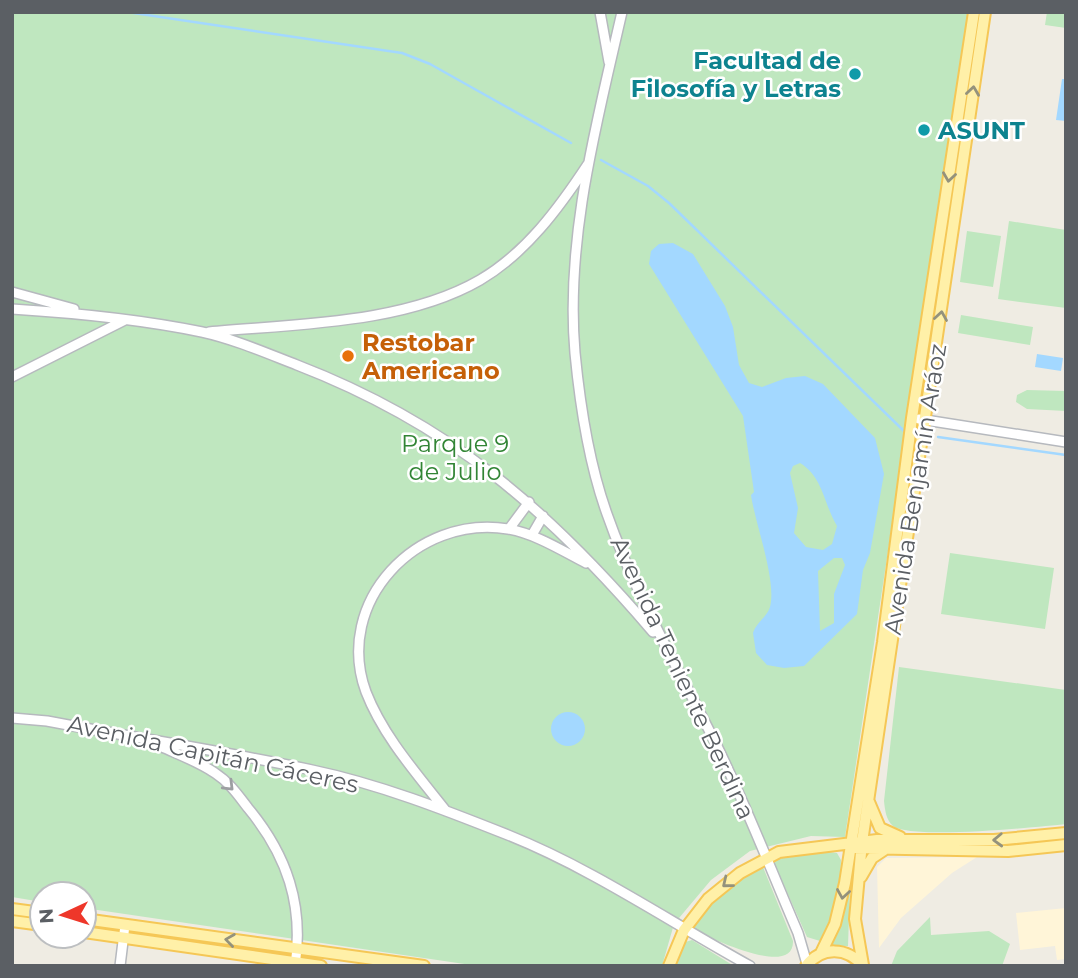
<svg xmlns="http://www.w3.org/2000/svg" width="1078" height="978" viewBox="0 0 1078 978" font-family="Montserrat,sans-serif">
	<style>
		.commercial { fill: #fff5d8 }
		.green { fill: #bfe7bf }
		.water { fill: #a3d8ff; fill-rule: evenodd }
		.lines { fill: none; stroke-linecap: round; stroke-linejoin: round }
		.stream { stroke: #a3d8ff; stroke-width: 2.5 }
		.minor-casing { stroke: #b6b9be; stroke-width: 12 }
		.major-casing { stroke: #f5c756; stroke-width: 14 }
		.minor { stroke: #fff; stroke-width: 9 }
		.major { stroke: #fff0a8; stroke-width: 10 }
		.oneway { stroke: #94927c }
		.oneway2 { stroke: #9d9fa2 }
		.culture-dot { fill: #0f9aa8; stroke: #fff; stroke-width: 2.5 }
		.food-dot { fill: #e8710a; stroke: #fff; stroke-width: 2.5 }
		.labels { text-anchor: middle; dominant-baseline: central; stroke-width: 5; stroke-linejoin: round; paint-order: stroke }
		.culture-label { font-size: 24px; font-weight: bold; fill: #0d838f; stroke: #fff; text-anchor: end }
		.food-label { font-size: 24px; font-weight: bold; fill: #c56008; stroke: #fff; text-anchor: start }
		.park-label { font-size: 24px; fill: #328535; stroke: #fff }
		.street-label { font-size: 24px; fill: #5b5f64; stroke: #fff }
	</style>
	<rect width="100%" height="100%" fill="#efece3"/>
	<path class="commercial" d="M 977,857 L 952,873 L 901,918 L 879,948 L 877,867 L 886,858 Z
		M 1066,908 L 1066,959 L 1057,960 L 1055,946 L 1020,950 L 1016,913 Z"/>
	<path class="green" d="M 12,12 L 969,12 L 845,837 L 811,836 L 750,851 L 711,880 L 674,924 L 662,966 L 478,966 L 84,908 L 84,894 L 42,894 L 42,902 L 12,897 Z
		M 1047,12 L 1066,12 L 1066,28 L 1045,25 Z
		M 1009,221 L 1066,230 L 1066,308 L 998,299 Z
		M 967,231 L 1001,236 L 993,287 L 960,282 Z
		M 961,315 L 1033,327 L 1030,345 L 958,333 Z
		M 1027,390 L 1066,391 L 1066,411 L 1027,409 L 1016,402 L 1017,395 Z
		M 950,553 L 1054,568 L 1045,629 L 941,614 Z
		M 899,667 L 1066,690 L 1066,824 C 1037,827 912,840 893,826 C 886,820 885,810 884,801 Z
		M 822,851 L 837,853 L 841,860 C 840,885 838,922 820,941 L 807,937 L 774,863 L 776,858 Z
		M 851,861 L 848,946 L 832,946 L 844,915 Z
		M 763,867 L 793,941 C 794,978 714,940 690,928 C 712,902 731,880 763,867 Z
		M 930,917 L 931,935 L 989,931 L 1010,944 L 1002,966 L 891,966 L 897,951 Z
		M 692,940 L 734,966 L 674,966 L 682,943 Z"/>
	<path class="water" d="M 1062,79 L 1066,79 L 1066,121 L 1056,120 Z
		M 673,243 L 693,254 L 725,306 L 733,327 L 739,365 L 749,383 L 762,387 L 786,378 L 805,376 L 823,384 L 875,438 L 884,474 L 870,553 L 863,570 L 857,614 L 804,666 L 784,668 L 767,665 L 756,653 L 753,633 C 756,623 767,617 770,607 C 777,581 755,523 751,495 L 754,492 L 743,416 L 649,264 L 651,251 L 659,244 ZM 800,463 C 823,477 823,502 837,526 L 832,544 L 823,550 L 806,547 L 794,533 L 798,508 L 790,473 L 793,466 ZM 834,558 L 842,558 L 845,565 L 834,594 L 834,623 L 820,631 L 818,571 Z
		M 1037,354 L 1063,358 L 1061,371 L 1035,367 Z
		M551 729a17 17 0 1 1 34 0a17 17 0 1 1-34 0Z"/>
	<g class="lines">
		<path class="stream" d="M 127,12 L 402,53 L 430,64 L 571,143
			M 601,160 L 648,186 L 669,203 L 905,432
			M 938,437 L 1066,455"/>
		<g class="minor-casing">
			<path id="minor" d="M 600,12 L 609,62
				M 622,12 C 597,122 565,239 575,353 C 580,405 589,464 607,514 C 635,594 678,668 716,744 C 746,805 771,870 798,933 L 807,964
				M 12,292 L 74,309
				M 12,309 C 76,313 139,319 202,332 C 234,339 266,353 297,365 C 450,424 548,509 653,632
				M 209,332 C 295,324 404,324 480,280 C 526,253 559,208 588,164
				M 12,377 L 125,320
				M 919,419 L 1066,442
				M 509,529 L 529,502
				M 532,535 L 543,516
				M 12,718 L 47,721 C 135,738 224,751 312,770 C 379,784 445,810 508,835 C 593,869 670,922 750,966
				M 162,747 C 180,755 199,762 215,773 C 229,782 238,795 248,808 C 287,855 304,905 295,966
				M 446,811 C 417,774 383,736 366,692 C 333,602 417,514 508,529 C 536,534 561,550 586,563
				M 120,966 L 125,925"/>
		</g>
		<g class="major-casing">
			<path id="major" d="M 869,802 L 880,828 L 900,837
				M 855,848 L 1008,851 L 1066,845
				M 861,877 L 872,858 L 884,850
				M 12,909 L 42,913
				M 84,919 L 424,966
				M 12,921 L 42,925
				M 84,932 L 321,966
				M 821,953 L 835,924 L 845,883 L 883,642 L 912,418 L 974,12
				M 863,965 L 855,919 L 862,842 L 985,12
				M 669,966 L 684,930 L 708,899 L 740,873 L 779,852 L 877,840 L 994,840 L 1066,833
				M 806,966 C 822,946 847,947 863,966"/>
		</g>
		<use href="#minor" class="minor"/>
		<use href="#major" class="major"/>
	</g>
	<defs><path id="oneway-chevron" d="M-2-3.5L2.5 0L-2 3.5" fill="none" stroke-width="1.6" stroke-linecap="round" stroke-linejoin="round" transform="scale(1.75)"/></defs>
	<g class="oneway">
		<use href="#oneway-chevron" transform="translate(973 91) rotate(-82)"/>
		<use href="#oneway-chevron" transform="translate(949 177) rotate(98)"/>
		<use href="#oneway-chevron" transform="translate(941 316) rotate(-81)"/>
		<use href="#oneway-chevron" transform="translate(998 840) rotate(178)"/>
		<use href="#oneway-chevron" transform="translate(727 883) rotate(141)"/>
		<use href="#oneway-chevron" transform="translate(843 894) rotate(99)"/>
		<use href="#oneway-chevron" transform="translate(230 940) rotate(-172)"/>
	</g>
	<use class="oneway2" href="#oneway-chevron" transform="translate(229 786) rotate(45)"/>
	<g class="culture-dot">
		<circle cx="855" cy="74" r="7"/>
		<circle cx="924" cy="130" r="7"/>
	</g>
	<circle class="food-dot" cx="348" cy="356" r="7"/>
	<g class="labels">
		<g class="culture-label">
			<text x="841" y="60">Facultad de<tspan x="841" dy="28">Filosofía y Letras</tspan></text>
			<text x="938" y="130" text-anchor="start">ASUNT</text>
		</g>
		<g class="food-label">
			<text x="362" y="342">Restobar<tspan x="362" dy="28">Americano</tspan></text>
		</g>
		<g class="park-label">
			<text x="455" y="443">Parque 9<tspan x="455" dy="28">de Julio</tspan></text>
		</g>
		<g class="street-label">
			<text transform="translate(915 489) rotate(-81)">Avenida Benjamín Aráoz</text>
			<text transform="translate(683 678) rotate(65)">Avenida Teniente Berdina</text>
			<text transform="translate(213 754) rotate(12)">Avenida Capitán Cáceres</text>
		</g>
	</g>
	<rect width="1078" height="978" fill="none" stroke="#5b5f64" stroke-width="28"/>
	<g transform="translate(63 915) rotate(266)"><circle r="33" fill="#ffffff" stroke="#bdbfc1" stroke-width="2"/>
	<path d="M0-5L12 26L0 18L-12 26Z" fill="#ee372a"/>
	<text y="-10" font-size="19" font-weight="bold" text-anchor="middle" fill="#5b5f64">N</text>
	</g>
</svg>
